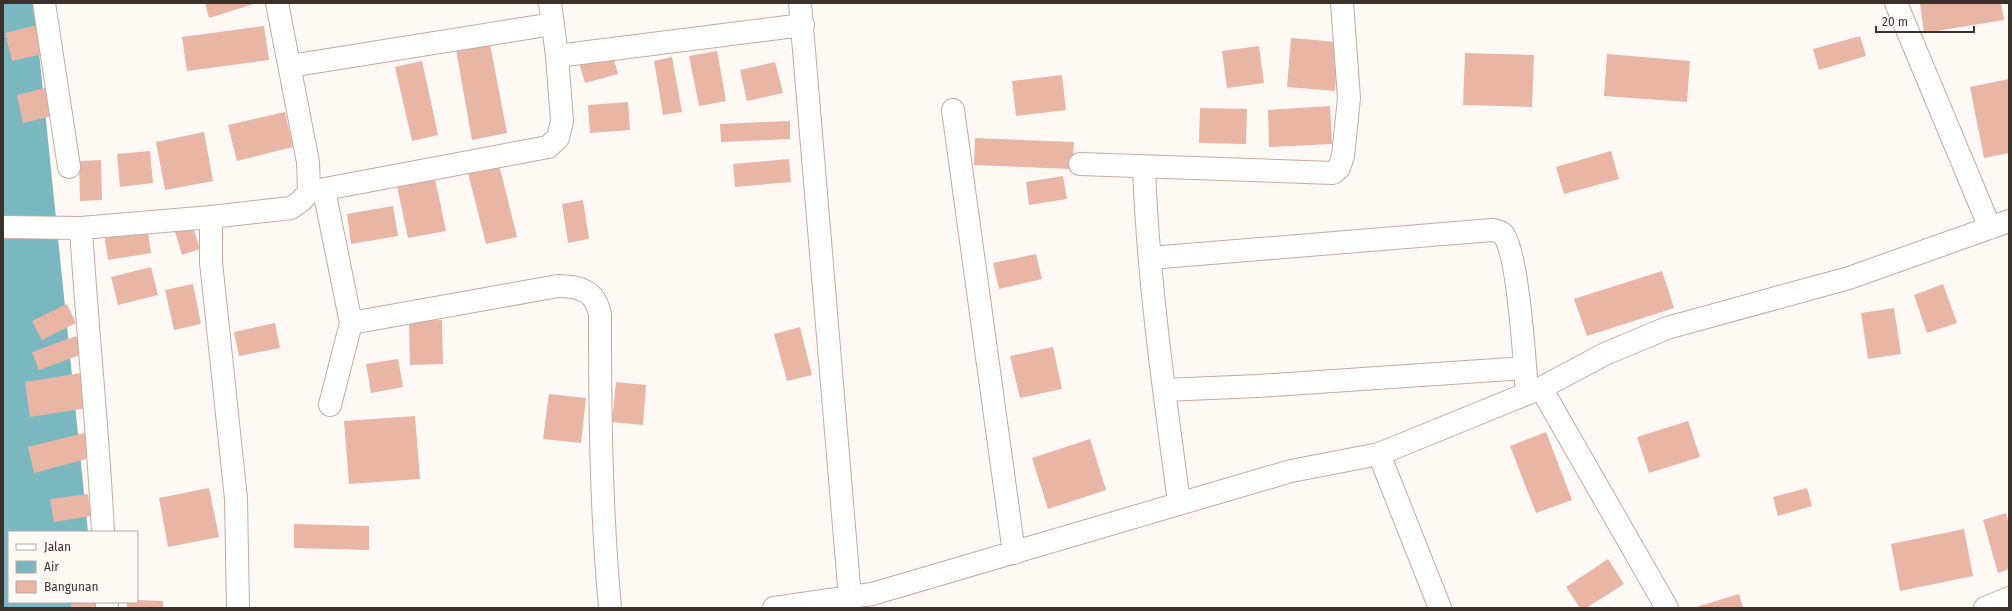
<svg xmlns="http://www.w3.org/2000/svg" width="2012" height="611" viewBox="0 0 2012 611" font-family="'Fira Sans',sans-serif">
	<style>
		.water { fill: #7bb7bf }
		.building { fill: #e9b6a6 }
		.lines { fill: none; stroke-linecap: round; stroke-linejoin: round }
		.street-casing { stroke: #c6a99c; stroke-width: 24 }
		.street { stroke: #fff; stroke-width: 22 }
	</style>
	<rect width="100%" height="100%" fill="#fff9f6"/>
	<path class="water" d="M 3,3 L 34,3 L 88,532 L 9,532 L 9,602 L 95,602 L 96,608 L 3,608 Z"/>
	<path class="building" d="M 205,3 L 257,3 L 209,18 Z
		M 1920,3 L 2001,3 L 2004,20 L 1924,33 Z
		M 41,24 L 48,53 L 12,61 L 5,33 Z
		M 264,26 L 269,60 L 187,71 L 182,37 Z
		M 1860,36 L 1866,56 L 1819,70 L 1813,49 Z
		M 1291,38 L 1338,42 L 1335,91 L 1287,87 Z
		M 490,44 L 507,133 L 472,140 L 456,50 Z
		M 1259,46 L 1264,83 L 1227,88 L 1222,51 Z
		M 717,51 L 726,101 L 699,106 L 689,56 Z
		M 612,53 L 618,74 L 585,83 L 579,63 Z
		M 1465,53 L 1534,55 L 1532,107 L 1463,105 Z
		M 1607,54 L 1690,61 L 1687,102 L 1604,96 Z
		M 672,57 L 682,112 L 663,115 L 654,61 Z
		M 422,61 L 438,135 L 412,141 L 395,67 Z
		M 775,62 L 783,93 L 747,101 L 740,70 Z
		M 1062,75 L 1066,110 L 1016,116 L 1012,81 Z
		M 2009,79 L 2009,153 L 1984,158 L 1970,87 Z
		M 53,86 L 60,114 L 23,123 L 17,95 Z
		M 628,102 L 630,130 L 590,133 L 588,105 Z
		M 1330,106 L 1332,144 L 1269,147 L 1268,110 Z
		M 1200,108 L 1247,109 L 1246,144 L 1199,143 Z
		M 285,112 L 293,147 L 237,161 L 228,125 Z
		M 790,121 L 790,139 L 721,142 L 720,124 Z
		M 204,132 L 213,181 L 165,190 L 156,142 Z
		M 975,138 L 1074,142 L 1072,169 L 974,165 Z
		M 150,151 L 153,183 L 120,187 L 117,154 Z
		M 1611,151 L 1619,179 L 1564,194 L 1556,167 Z
		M 789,159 L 791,182 L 735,187 L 733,164 Z
		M 101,160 L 102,200 L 80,201 L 79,161 Z
		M 499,165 L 517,237 L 486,244 L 468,173 Z
		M 434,174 L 446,231 L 408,238 L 396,182 Z
		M 1063,176 L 1067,199 L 1029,205 L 1026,182 Z
		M 583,200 L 589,239 L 568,243 L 562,204 Z
		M 393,206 L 398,236 L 351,244 L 347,214 Z
		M 147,227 L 151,253 L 108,260 L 104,233 Z
		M 193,227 L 200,249 L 182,255 L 175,232 Z
		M 1036,254 L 1042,279 L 999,289 L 993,263 Z
		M 151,267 L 158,295 L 118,305 L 111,277 Z
		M 1662,271 L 1674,308 L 1587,336 L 1574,299 Z
		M 193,284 L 201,324 L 174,330 L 165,290 Z
		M 1943,284 L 1957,323 L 1927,333 L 1914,295 Z
		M 67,304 L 76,323 L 42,340 L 32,321 Z
		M 1894,308 L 1901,354 L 1868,359 L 1861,313 Z
		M 442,320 L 443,364 L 410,365 L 409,321 Z
		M 275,323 L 280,348 L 239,356 L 234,332 Z
		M 800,327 L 812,375 L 787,381 L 774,334 Z
		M 76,336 L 83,354 L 39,370 L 32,352 Z
		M 1053,347 L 1062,389 L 1020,398 L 1010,356 Z
		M 398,359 L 403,387 L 371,393 L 366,364 Z
		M 87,372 L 93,407 L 30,417 L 25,382 Z
		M 616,382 L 646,385 L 643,425 L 612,422 Z
		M 549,394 L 586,398 L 581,443 L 543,439 Z
		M 415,416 L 420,479 L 349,484 L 344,421 Z
		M 1688,421 L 1700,457 L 1649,473 L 1637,437 Z
		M 88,432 L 94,457 L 34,473 L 28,447 Z
		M 1546,432 L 1572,500 L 1536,513 L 1510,446 Z
		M 1090,439 L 1106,490 L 1048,509 L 1032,458 Z
		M 209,488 L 219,537 L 168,547 L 159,498 Z
		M 1807,488 L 1812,506 L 1778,516 L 1773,497 Z
		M 88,494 L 91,516 L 54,522 L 50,499 Z
		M 2006,513 L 2009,524 L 2009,569 L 1998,573 L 1983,520 Z
		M 294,524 L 369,526 L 369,550 L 294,548 Z
		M 1964,529 L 1973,576 L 1900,591 L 1891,544 Z
		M 1608,559 L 1624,584 L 1586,608 L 1580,608 L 1566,587 Z
		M 1739,594 L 1743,608 L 1693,608 Z
		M 137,600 L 163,601 L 163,608 L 127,608 L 127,602 L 137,602 Z
		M 102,602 L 102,608 L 71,608 L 71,604 Z"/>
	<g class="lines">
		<g class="street-casing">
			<path id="street" d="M 44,3 L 69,167
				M 800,3 L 850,598
				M 1896,3 L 1990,228
				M 557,56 L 803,25
				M 290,66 L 553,24
				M 953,110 L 1014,553
				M 1080,164 L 1333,173 L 1339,168 L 1343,156 L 1349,98 L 1342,3
				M 1144,167 C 1148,279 1164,391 1179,502
				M 324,190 L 351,323
				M 309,192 L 548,147 L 558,138 L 562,121 L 557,56 L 550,3
				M 3,227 L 81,228 L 211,217
				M 81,228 C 87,329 98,430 103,532
				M 1150,258 L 1492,230 C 1496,231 1500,231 1503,234 C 1518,252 1525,365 1527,393
				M 1541,388 L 1667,608
				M 1164,390 L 1258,386 L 1525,368
				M 330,405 L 351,323 L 558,286 C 580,286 596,291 600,315 C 600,413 601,510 610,608
				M 1379,454 L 1440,608
				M 107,602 L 107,608
				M 238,608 L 236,499 L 211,262 L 211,217 L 291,208 L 301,201 L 309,192 L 308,162 L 277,3
				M 774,608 L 872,594 L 1291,471 L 1379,454 L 1541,388 L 1605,354 L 1667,328 L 1849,278 L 2009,221
				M 1985,608 L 2009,598"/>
		</g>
		<use href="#street" class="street"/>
	</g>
	<rect width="2012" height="611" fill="none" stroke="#3c302b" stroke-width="8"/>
	<rect x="8" y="531" width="130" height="72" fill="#fff9f6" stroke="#b1a9a5"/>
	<rect x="16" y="544" width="20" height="6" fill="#ffffff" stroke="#b1a9a5"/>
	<text x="44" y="551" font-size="12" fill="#3c302b">Jalan</text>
	<rect x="16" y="561" width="20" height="12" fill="#7bb7bf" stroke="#b1a9a5"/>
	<text x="44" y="571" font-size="12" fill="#3c302b">Air</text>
	<rect x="16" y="581" width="20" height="12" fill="#e9b6a6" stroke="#b1a9a5"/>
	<text x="44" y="591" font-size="12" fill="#3c302b">Bangunan</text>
	<path d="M1876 26v6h98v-6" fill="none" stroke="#3c302b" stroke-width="2"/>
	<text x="1882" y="26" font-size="12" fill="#3c302b" stroke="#fff9f6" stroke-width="3" paint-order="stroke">20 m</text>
</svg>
